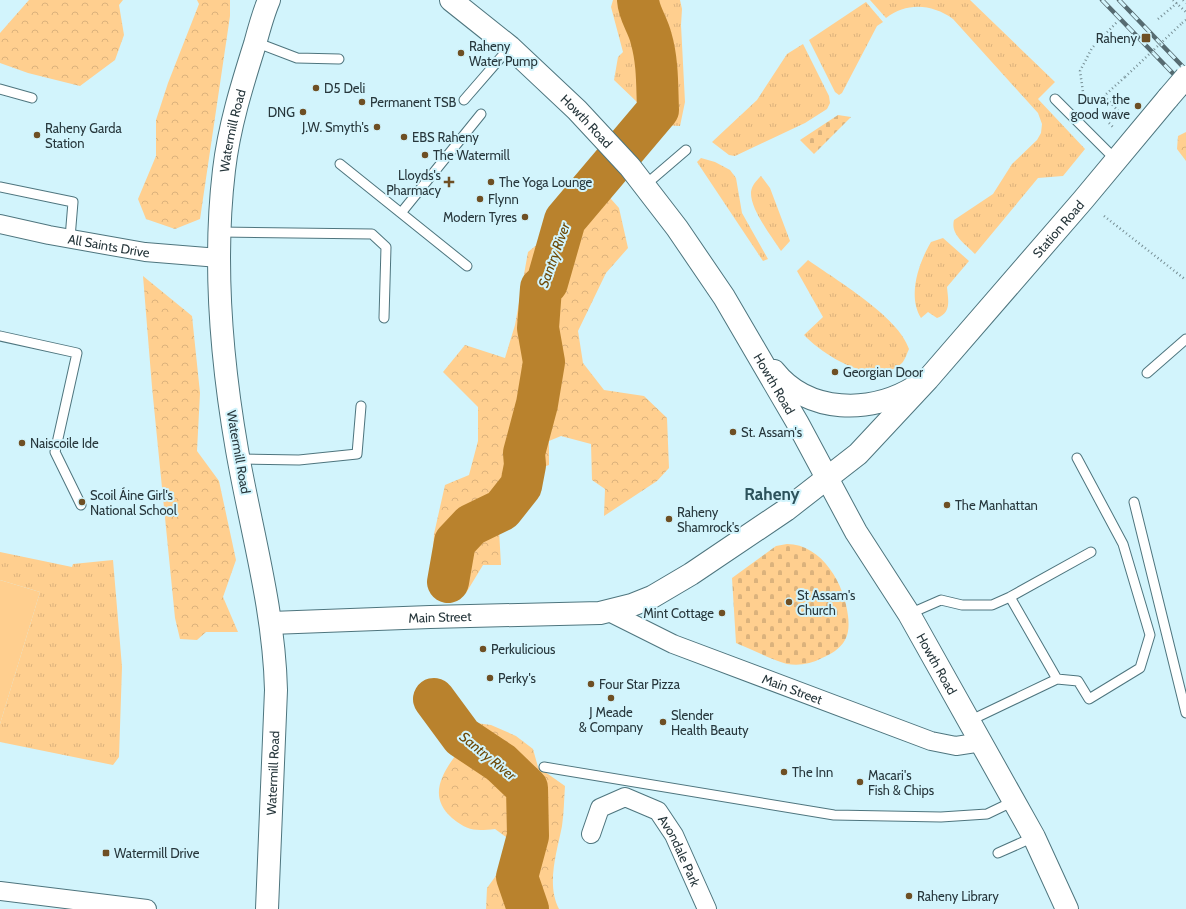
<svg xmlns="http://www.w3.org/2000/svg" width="1186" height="909" viewBox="0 0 1186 909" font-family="Cabin,sans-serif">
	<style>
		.grass { fill: url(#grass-tufts) }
		.forest { fill: url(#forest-crowns) }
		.cemetery { fill: url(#cemetery-stones) }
		.garden { fill: #ffcf8f }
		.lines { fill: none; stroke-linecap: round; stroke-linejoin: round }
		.river { stroke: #b9822d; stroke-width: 42 }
		.lane-casing { stroke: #4e757e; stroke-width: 11 }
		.street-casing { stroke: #4e757e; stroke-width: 20 }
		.secondary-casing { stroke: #4e757e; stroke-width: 24 }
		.path { stroke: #768e94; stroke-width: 2.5; stroke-dasharray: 1 3; stroke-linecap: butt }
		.lane { stroke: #fff; stroke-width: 9 }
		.street { stroke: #fff; stroke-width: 18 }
		.secondary { stroke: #fff; stroke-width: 22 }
		.rail-casing { stroke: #566b71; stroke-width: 4.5 }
		.rail { stroke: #d2f4fc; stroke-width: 3; stroke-dasharray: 9; stroke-linecap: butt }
		.secondary-bridge-casing { stroke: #4e757e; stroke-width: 24; stroke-linecap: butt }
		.path-bridge { stroke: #768e94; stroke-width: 2.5; stroke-dasharray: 1 3; stroke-linecap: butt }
		.secondary-bridge { stroke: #fff; stroke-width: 22 }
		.poi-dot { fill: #6e4f24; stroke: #d2f4fc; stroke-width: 1.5 }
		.labels { text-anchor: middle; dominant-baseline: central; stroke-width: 4; stroke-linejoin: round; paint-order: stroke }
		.poi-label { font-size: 13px; fill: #27373c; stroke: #d2f4fc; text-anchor: start }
		.street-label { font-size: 13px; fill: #27373c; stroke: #d2f4fc }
		.water-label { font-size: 14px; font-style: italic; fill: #6c4704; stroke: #d2f4fc }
		.district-label { font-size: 17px; font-weight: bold; fill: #2d535c; stroke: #d2f4fc }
	</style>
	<defs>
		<pattern id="grass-tufts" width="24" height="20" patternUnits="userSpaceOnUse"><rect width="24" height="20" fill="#ffcf8f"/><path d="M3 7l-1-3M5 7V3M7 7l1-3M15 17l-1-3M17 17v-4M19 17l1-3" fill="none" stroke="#dbb27c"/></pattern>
		<pattern id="forest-crowns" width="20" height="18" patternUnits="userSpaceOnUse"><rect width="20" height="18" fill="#ffcf8f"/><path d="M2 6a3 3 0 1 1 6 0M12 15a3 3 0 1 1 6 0" fill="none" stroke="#dbb27c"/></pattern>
		<pattern id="cemetery-stones" width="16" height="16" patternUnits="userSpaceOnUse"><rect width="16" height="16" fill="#ffcf8f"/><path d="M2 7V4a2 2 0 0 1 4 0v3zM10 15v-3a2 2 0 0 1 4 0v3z" fill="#dbb27c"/></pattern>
	</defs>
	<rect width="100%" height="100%" fill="#d2f4fc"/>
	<path class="grass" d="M 613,0 L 680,0 L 682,9 L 681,25 L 685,102 L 680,126 L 661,125 L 614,80 L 618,57 L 623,52 L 611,7 Z
		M 870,0 L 970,0 L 1055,82 L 1038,99 L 1085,149 L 1063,176 L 1038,178 L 975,254 C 966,244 950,235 954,220 L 993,194 L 1012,164 L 1037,140 L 1041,133 L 1042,124 L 1038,113 L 953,19 C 932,4 907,2 886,18 Z
		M 866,2 L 883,22 L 877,26 L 842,93 L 839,95 L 835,92 L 809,40 Z
		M 803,44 L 829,96 L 830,103 L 827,109 L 805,123 L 735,156 L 729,155 L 712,142 L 757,100 L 787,54 Z
		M 701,158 L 715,162 L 730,170 L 736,178 L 742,213 L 768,259 L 763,261 L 697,162 Z
		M 761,176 L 770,188 L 790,241 L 781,251 C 772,237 750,209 751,192 C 752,185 756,181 761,176 Z
		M 943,238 L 969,261 L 947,287 C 948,299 952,313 937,318 L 928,312 L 921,318 C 907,296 919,262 931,242 Z
		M 808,260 C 836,280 899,317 909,349 C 907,353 905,360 902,363 C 875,388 824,356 804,335 L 823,317 L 797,271 Z
		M 0,552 L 72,567 L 73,564 L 113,560 L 122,667 L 119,757 L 113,765 L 0,742 L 0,724 L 40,592 L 0,580 Z"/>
	<path class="forest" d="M 29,0 L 123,0 L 119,5 L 124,35 L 115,60 L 80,86 L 28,73 L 0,63 L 0,33 Z
		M 197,0 L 230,0 L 230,16 L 200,219 L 175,229 L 146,219 L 138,199 L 156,156 L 156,120 L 168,83 L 199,4 Z
		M 1186,132 L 1186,161 L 1177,149 L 1178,136 Z
		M 588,173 L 619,208 L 628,248 L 606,273 L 578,331 L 583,363 L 604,390 L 644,396 L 667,418 L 669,468 L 657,481 L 604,516 L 605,489 L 592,480 L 591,444 L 561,436 L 549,441 L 549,465 L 535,470 L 524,505 L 499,530 L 501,565 L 483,565 L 466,593 L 431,587 L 434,534 L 445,485 L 469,475 L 478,441 L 478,407 L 443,372 L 465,345 L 505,358 L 515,325 L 528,252 L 544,239 L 556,202 L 578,176 Z
		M 143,276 L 192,316 L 200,393 L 197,451 L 219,481 L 236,560 L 223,597 L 238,632 L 206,632 L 197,640 L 180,639 L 175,618 L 152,387 Z
		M 476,723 L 491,725 L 516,736 L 533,749 L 538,767 L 565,786 C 564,799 564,813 562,826 C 557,852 546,884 559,909 L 486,909 L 487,888 L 495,877 L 505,856 L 506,837 L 495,829 C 475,831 468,831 452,818 C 426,795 444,771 460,749 C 465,740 471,731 476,723 Z"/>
	<path class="cemetery" d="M 838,115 L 851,117 L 814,154 L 800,140 Z
		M 787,544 C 822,544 845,585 848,616 C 849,624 849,633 845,640 C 840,649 831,654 822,658 C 811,664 799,666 787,664 C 770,659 753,650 736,643 L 732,578 L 776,546 Z"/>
	<path class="garden" d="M 0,580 L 40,592 L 0,724 Z"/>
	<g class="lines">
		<path class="river" d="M 448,582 L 455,542 L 471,525 L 502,510 L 521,486 L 525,465 L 524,453 L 537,404 L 544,362 L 538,328 L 541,288 L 547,283 L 565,220 L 658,110 C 657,86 658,62 651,38 C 648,25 639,14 638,0
			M 434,699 L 462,737 L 501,763 L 527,788 L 528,836 L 517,877 L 528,909"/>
		<g class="lane-casing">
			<path id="lane" d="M 255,42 L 297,58 L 339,59
				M 0,89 L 32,98
				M 1055,99 L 1116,160
				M 464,100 L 510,47
				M 340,164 L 467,266
				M 644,186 L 686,150
				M 0,187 L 73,202 L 70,238
				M 401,213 L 481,114
				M 220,232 L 372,234 L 386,247 L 384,318
				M 0,336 L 77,353 L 55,452 L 81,505
				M 1147,373 L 1186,339
				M 239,459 L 299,460 L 357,454 L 361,406
				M 1134,502 L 1186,713
				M 1010,597 L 1091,552
				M 909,614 L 941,600 L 962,605 L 992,605 L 1010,597 L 1057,679 L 969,721
				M 1057,679 L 1078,681 L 1089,699 L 1140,668 L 1150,635 L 1123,544 L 1077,458
				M 544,767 L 834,815 L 941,817 L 987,814 L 1014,801
				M 998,853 L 1034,837"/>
		</g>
		<g class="street-casing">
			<g id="street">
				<path id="s1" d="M 0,224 L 49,235 L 145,252 L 219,258"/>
				<path id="s2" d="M 609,612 L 673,644 L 931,741 L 956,746 L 982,742"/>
				<path id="s3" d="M 591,834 L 600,808 L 625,797 L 658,811 L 674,835 L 707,909"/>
				<path d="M 0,891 L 147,909"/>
			</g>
		</g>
		<g class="secondary-casing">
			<g id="secondary">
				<path id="s4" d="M 451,0 L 510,47 L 577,110 L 630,167 L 677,228 L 724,297 L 797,422 L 856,532 L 909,614 L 1034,837 L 1067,909"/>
				<path d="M 774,371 C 808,414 871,414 915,387"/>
				<path id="s5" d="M 271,623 L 430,617 L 600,613 L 632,605 L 652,597 L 691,574 L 786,510 L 858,454 L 928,379 L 1083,200 L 1168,98"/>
				<path id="s6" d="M 267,909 L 276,690 C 274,608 251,530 237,450 C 221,358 213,263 224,170 C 229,127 242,85 255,44 C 259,29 263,14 269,0"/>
			</g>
		</g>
		<path class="path" d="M 1173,0 L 1186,12
			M 1183,0 L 1186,3
			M 1158,19 L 1177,3
			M 1182,23 L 1186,20
			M 1084,99 L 1080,71 L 1092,48 L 1117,22
			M 1124,117 L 1104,96 L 1125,77
			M 1109,123 L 1113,127
			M 1104,216 L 1186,280"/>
		<use href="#lane" class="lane"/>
		<use href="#street" class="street"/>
		<use href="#secondary" class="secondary"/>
		<g class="rail-casing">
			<path id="rail" d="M 1102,0 L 1186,87
				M 1119,0 L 1186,70"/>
		</g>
		<use href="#rail" class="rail"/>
		<g class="secondary-bridge-casing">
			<path id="secondary-bridge" d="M 1168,98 L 1186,77"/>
		</g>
		<path class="path-bridge" d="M 1125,77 L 1182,23"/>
		<use href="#secondary-bridge" class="secondary-bridge"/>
	</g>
	<g class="poi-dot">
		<rect x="1141" y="33" width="10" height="10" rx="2"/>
		<circle cx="461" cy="53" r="4"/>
		<circle cx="316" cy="88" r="4"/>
		<circle cx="362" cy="102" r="4"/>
		<circle cx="1138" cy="106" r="4"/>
		<circle cx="303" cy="112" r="4"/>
		<circle cx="377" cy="127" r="4"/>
		<circle cx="37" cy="135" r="4"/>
		<circle cx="404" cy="137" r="4"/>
		<circle cx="425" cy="155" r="4"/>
		<path d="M447 176h4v4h4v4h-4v4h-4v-4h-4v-4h4z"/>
		<circle cx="491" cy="182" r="4"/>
		<circle cx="480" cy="199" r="4"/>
		<circle cx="525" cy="217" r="4"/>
		<circle cx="835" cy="372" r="4"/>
		<circle cx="733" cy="432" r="4"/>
		<circle cx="22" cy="443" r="4"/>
		<circle cx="82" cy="502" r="4"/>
		<circle cx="947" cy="505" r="4"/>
		<circle cx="669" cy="519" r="4"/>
		<circle cx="789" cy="602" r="4"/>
		<circle cx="722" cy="613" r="4"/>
		<circle cx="483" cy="649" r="4"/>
		<circle cx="490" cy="678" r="4"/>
		<circle cx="591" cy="684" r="4"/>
		<circle cx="611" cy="698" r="4"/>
		<circle cx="663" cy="722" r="4"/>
		<circle cx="784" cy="772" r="4"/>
		<circle cx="860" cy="782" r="4"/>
		<rect x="102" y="849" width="8" height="8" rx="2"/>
		<circle cx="909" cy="896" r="4"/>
	</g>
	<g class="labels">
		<g class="poi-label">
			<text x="1137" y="38" text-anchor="end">Raheny</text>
			<text x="469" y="46">Raheny<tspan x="469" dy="15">Water Pump</tspan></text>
			<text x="324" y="88">D5 Deli</text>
			<text x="1130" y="99" text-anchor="end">Duva, the<tspan x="1130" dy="15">good wave</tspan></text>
			<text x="370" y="102">Permanent TSB</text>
			<text x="295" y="112" text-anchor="end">DNG</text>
			<text x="369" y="127" text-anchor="end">J.W. Smyth's</text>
			<text x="45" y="128">Raheny Garda<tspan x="45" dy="15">Station</tspan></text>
			<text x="412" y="137">EBS Raheny</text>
			<text x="433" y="155">The Watermill</text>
			<text x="441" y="175" text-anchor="end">Lloyds's<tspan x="441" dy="15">Pharmacy</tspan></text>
			<text x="499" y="182">The Yoga Lounge</text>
			<text x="488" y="199">Flynn</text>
			<text x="517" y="217" text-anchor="end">Modern Tyres</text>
			<text x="843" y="372">Georgian Door</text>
			<text x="741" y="432">St. Assam's</text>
			<text x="30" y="443">Naiscoile Ide</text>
			<text x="90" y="495">Scoil Áine Girl's<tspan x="90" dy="15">National School</tspan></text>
			<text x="955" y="505">The Manhattan</text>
			<text x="677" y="512">Raheny<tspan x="677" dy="15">Shamrock's</tspan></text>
			<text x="797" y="595">St Assam's<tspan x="797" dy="15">Church</tspan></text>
			<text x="714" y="613" text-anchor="end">Mint Cottage</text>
			<text x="491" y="649">Perkulicious</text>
			<text x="498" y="678">Perky's</text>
			<text x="599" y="684">Four Star Pizza</text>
			<text x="611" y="712" text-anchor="middle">J Meade<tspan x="611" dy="15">&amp; Company</tspan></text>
			<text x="671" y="715">Slender<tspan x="671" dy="15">Health Beauty</tspan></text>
			<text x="792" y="772">The Inn</text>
			<text x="868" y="775">Macari's<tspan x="868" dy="15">Fish &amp; Chips</tspan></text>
			<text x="114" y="853">Watermill Drive</text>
			<text x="917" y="896">Raheny Library</text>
		</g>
		<g class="street-label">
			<text stroke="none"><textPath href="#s4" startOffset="182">Howth Road</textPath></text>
			<text stroke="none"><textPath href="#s6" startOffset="784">Watermill Road</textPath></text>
			<text stroke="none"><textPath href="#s5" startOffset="936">Station Road</textPath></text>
			<text stroke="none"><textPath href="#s1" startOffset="111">All Saints Drive</textPath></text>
			<text stroke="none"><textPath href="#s4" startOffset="506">Howth Road</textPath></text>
			<text transform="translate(239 452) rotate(80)">Watermill Road</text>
			<text stroke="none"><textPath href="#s5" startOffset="169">Main Street</textPath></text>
			<text stroke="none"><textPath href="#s4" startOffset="830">Howth Road</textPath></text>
			<text stroke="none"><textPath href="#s2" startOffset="199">Main Street</textPath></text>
			<text stroke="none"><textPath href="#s6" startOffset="136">Watermill Road</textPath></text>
			<text stroke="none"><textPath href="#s3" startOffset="136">Avondale Park</textPath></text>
		</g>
		<g class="water-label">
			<text transform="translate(554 255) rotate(-70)">Santry River</text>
			<text transform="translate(488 756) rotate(39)">Santry River</text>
		</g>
		<g class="district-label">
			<text x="772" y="494">Raheny</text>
		</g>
	</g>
</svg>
